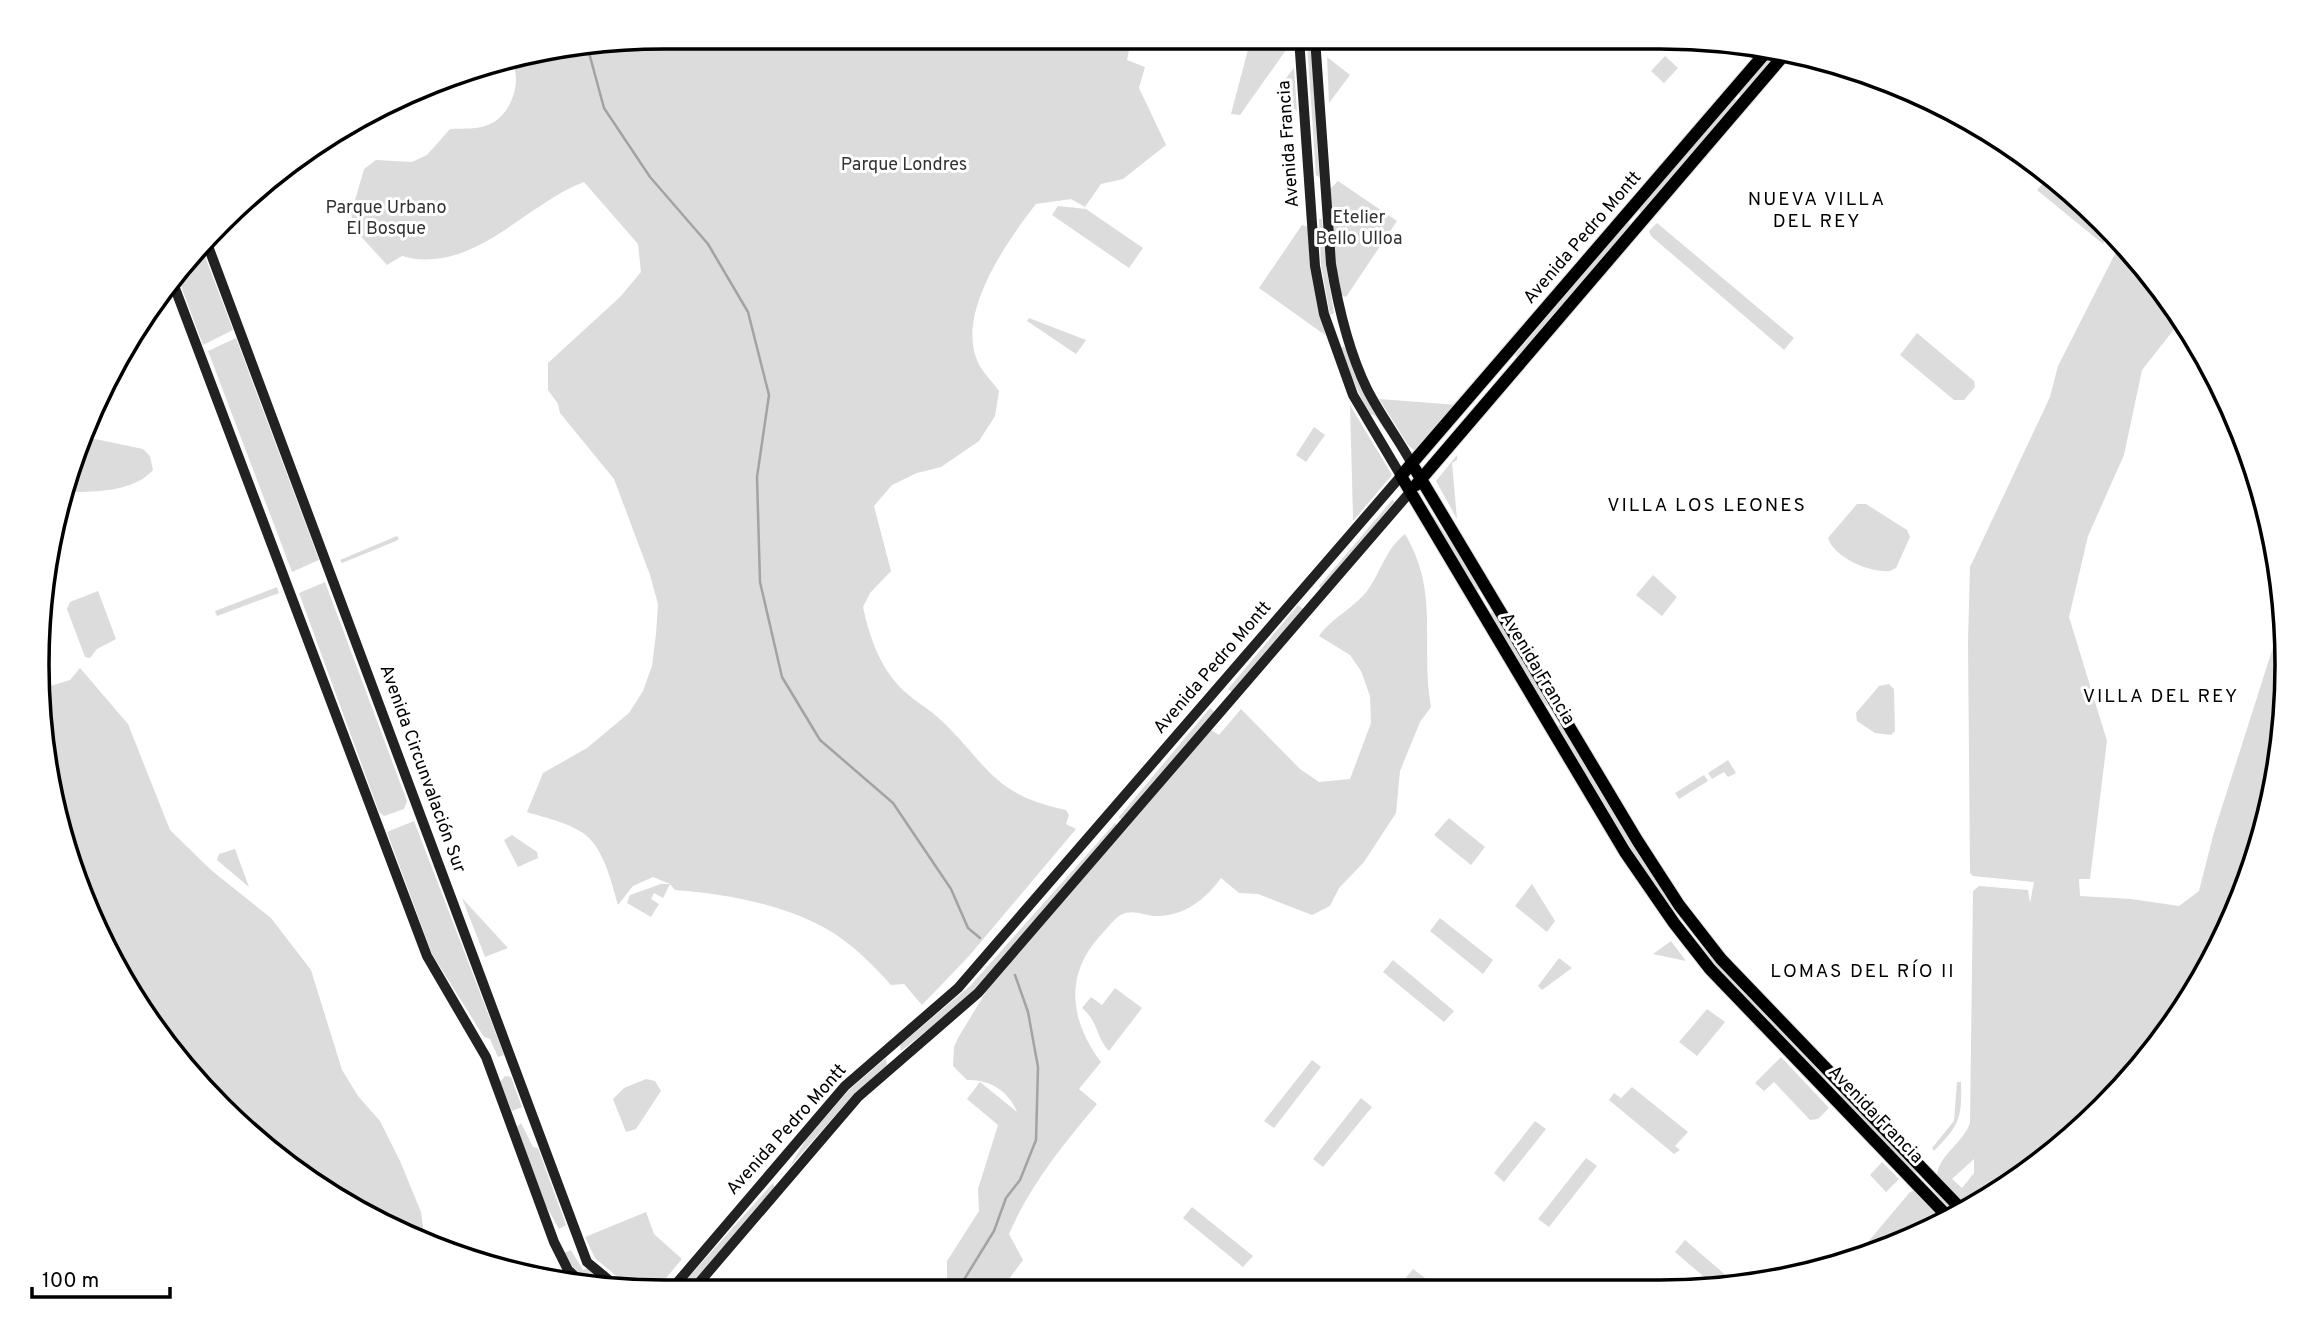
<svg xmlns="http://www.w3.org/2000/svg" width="2324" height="1329" viewBox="0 0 2324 1329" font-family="Overpass,sans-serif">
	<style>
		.green { fill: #dcdcdc; fill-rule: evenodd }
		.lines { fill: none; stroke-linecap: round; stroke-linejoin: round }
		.stream { stroke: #a3a3a3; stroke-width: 2.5 }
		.primary-casing { stroke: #dbdbdb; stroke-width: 14 }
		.secondary { stroke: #222; stroke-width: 10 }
		.primary { stroke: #000; stroke-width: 12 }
		.labels { text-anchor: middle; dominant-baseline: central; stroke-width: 6; stroke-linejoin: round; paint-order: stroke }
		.street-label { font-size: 18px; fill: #000; stroke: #fff }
		.park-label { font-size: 18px; fill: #333; stroke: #fff }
		.neighbourhood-label { font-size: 19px; letter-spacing: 2px; fill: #000; stroke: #fff }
		.rim { fill: none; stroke: #000; stroke-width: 3.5 }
	</style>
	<rect width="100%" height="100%" fill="#fff"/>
	<path class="green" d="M 665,37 L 923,37 L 968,50 L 971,37 L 1119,37 L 1131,41 L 1127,60 L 1145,67 L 1139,88 L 1166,145 L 1123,179 L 1101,184 L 1085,207 L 1071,199 L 1036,204 C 1007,241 957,312 977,360 C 981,371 992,381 999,391 L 995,416 L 979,441 L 941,467 L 917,473 L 892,485 L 874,506 L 891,571 L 870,593 L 863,607 C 869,635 878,662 897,684 C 910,699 929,708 943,722 C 990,768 994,795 1066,810 L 1069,815 L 1066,824 L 1076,829 L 969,956 L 922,1005 L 904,984 L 891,985 C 874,966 856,948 835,934 C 790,905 727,894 675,890 L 670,884 L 663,898 L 654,893 L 651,899 L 659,904 L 651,917 L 627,903 L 630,895 L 661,884 L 670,884 L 653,877 L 633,886 L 618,905 C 612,884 605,854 589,838 C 575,824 546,818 527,812 L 543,773 L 587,748 L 629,713 L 643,691 L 652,666 L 656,634 L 658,604 L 650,575 L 614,479 L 560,413 L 558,404 L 548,390 L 548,363 L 620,297 L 641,272 L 638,244 L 584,182 C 525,204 472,276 402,256 L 387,265 L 355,230 L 351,214 L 364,169 L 376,160 L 412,162 L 427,155 L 450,129 C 463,128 478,130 490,124 C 510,116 524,80 511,62 Z
		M 1251,38 L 1291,38 L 1291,43 L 1240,115 L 1231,114 Z
		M 1307,43 L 1311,43 L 1319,177 L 1316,175 Z
		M 1772,52 L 1779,54 L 1742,97 L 1736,92 Z
		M 1665,56 L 1678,68 L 1664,83 L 1651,71 Z
		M 1327,57 L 1350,75 L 1329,103 Z
		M 1294,68 L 1297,111 L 1275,92 Z
		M 1732,96 L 1739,102 L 1645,213 L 1640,213 L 1639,209 Z
		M 2049,176 L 2110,229 L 2103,244 L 2037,190 Z
		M 1338,181 L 1397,221 L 1346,297 L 1339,294 L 1329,190 Z
		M 1058,206 L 1086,209 L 1143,248 L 1129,268 L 1052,215 Z
		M 1319,219 L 1322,219 L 1326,265 L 1334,313 L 1330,315 L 1321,265 Z
		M 1626,222 L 1631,224 L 1520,360 L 1515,355 Z
		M 1657,223 L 1794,338 L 1784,350 L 1651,236 L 1649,231 Z
		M 1302,225 L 1309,227 L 1325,335 L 1259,288 Z
		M 2121,242 L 2183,318 L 2142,370 L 2124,455 L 2088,536 L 2069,617 L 2107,741 L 2090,879 L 2079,879 L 2080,896 L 2131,899 L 2179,906 L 2199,891 L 2214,832 L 2283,616 L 2287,664 L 2275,787 L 2240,904 L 2182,1013 L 2103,1109 L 1974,1208 L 1852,1261 L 1910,1192 L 1916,1190 L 1933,1207 L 1942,1201 L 1922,1178 L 1924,1176 L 1954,1193 L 1937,1175 C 1939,1155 1963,1143 1970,1123 L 1973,891 L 1979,886 L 2028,890 L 2030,903 L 2034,882 L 1973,876 L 1970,873 L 1968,642 L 1970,567 L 2050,397 L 2058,366 ZM 1974,1159 L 1974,1173 L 1962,1188 L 1952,1179 Z
		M 203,251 L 233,330 L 203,345 L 178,278 Z
		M 1029,318 L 1086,340 L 1076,354 L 1027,321 Z
		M 1917,333 L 1974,381 L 1975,387 L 1964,400 L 1954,400 L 1900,355 Z
		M 236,338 L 319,560 L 292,572 L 208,351 Z
		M 1344,346 L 1402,455 L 1375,416 L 1368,413 L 1339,349 Z
		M 1379,399 L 1458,405 L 1416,452 L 1408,445 Z
		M 1350,405 L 1392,475 L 1353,521 L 1353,516 Z
		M 1314,427 L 1325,435 L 1306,462 L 1296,455 Z
		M 95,439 L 143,449 L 150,456 L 153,470 C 133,493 91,492 62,492 L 86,440 Z
		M 1457,455 L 1457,460 L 1452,463 L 1457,519 L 1436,481 Z
		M 1393,499 L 1394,502 L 1322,589 L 1319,586 Z
		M 1422,499 L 1481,588 L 1476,591 Z
		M 1857,504 L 1866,504 L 1907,530 L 1910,537 L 1896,568 L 1890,571 C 1871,573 1834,558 1828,538 Z
		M 1405,534 C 1440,593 1420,643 1431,707 L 1420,722 L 1400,771 L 1396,813 L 1364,862 L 1339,888 L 1330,906 L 1312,915 L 1258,894 L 1239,893 L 1221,878 C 1205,900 1183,917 1155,916 C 1142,915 1131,908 1119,916 C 1112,921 1106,930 1100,936 C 1064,975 1070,1021 1101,1062 L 1079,1089 L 1097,1104 C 1063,1145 1030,1185 1009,1234 L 1023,1260 L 1000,1291 L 947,1291 L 947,1261 L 979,1211 L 978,1189 L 998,1125 L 967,1099 L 980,1082 L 1017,1112 C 1009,1091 989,1079 967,1080 L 953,1066 L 954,1047 L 958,1038 L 993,980 L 1209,729 L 1219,735 L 1241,709 L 1300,769 L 1319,782 L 1350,779 L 1371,723 L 1370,696 L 1361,671 L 1350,655 L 1319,636 C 1333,616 1359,606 1371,585 C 1383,566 1387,548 1405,534 Z
		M 397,536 L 399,539 L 396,541 L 342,563 L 340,560 Z
		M 1653,575 L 1677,597 L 1662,616 L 1636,595 Z
		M 325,582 L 407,801 L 404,809 L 384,816 L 379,812 L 299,593 Z
		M 277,587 L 279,593 L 217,616 L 215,611 Z
		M 98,591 L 116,639 L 97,649 L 90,658 L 85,657 L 67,609 L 70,602 Z
		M 1298,605 L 1303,609 L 1232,692 L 1228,689 Z
		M 1494,612 L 1549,704 L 1548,706 L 1545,705 L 1490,613 Z
		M 80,668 L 128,724 L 170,830 L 211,870 L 271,918 L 311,970 L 342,1070 L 358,1096 L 380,1121 L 400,1161 L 421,1212 L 425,1240 L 316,1187 L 167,1047 L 70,867 L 41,689 L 70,680 Z
		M 1889,684 L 1894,689 L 1895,731 L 1891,735 L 1875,733 L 1857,721 L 1856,713 L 1879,686 Z
		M 1210,708 L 1216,713 L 1124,820 L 1118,818 Z
		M 1561,724 L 1676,907 L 1673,911 L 1640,865 L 1557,727 Z
		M 1728,760 L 1736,773 L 1728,777 L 1724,772 L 1712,779 L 1708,773 Z
		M 1704,775 L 1708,781 L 1679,799 L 1675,793 Z
		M 1449,818 L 1485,847 L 1471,865 L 1434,835 Z
		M 414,821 L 504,1055 L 498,1057 L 490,1039 L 484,1037 L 432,954 L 387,832 Z
		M 1115,823 L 1117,826 L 963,1002 L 901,1051 L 900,1045 L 970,986 Z
		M 512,835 L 537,852 L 538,858 L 518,867 L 504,840 Z
		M 235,849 L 249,887 L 217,860 L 219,854 Z
		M 1532,884 L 1555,921 L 1547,932 L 1515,906 Z
		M 462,898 L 508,948 L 485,957 Z
		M 1440,918 L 1493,960 L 1483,974 L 1430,931 Z
		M 1692,936 L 1824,1074 L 1821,1078 L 1722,973 Z
		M 1671,941 L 1686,961 L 1653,954 Z
		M 1559,958 L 1572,968 L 1542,990 L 1538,986 Z
		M 1393,960 L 1454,1011 L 1444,1022 L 1383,972 Z
		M 1115,988 L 1142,1008 L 1109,1051 C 1095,1036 1099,1022 1082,1008 L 1091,997 L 1102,1005 Z
		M 1707,1009 L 1725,1022 L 1697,1056 L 1679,1042 Z
		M 1781,1057 L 1829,1108 L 1818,1119 L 1810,1120 L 1774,1082 L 1764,1091 L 1755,1083 Z
		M 886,1058 L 887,1065 L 854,1094 L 788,1169 L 807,1138 L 849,1090 Z
		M 1312,1060 L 1321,1067 L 1274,1128 L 1264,1121 Z
		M 505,1076 L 511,1077 L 522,1107 L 512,1111 L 500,1082 Z
		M 646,1079 L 655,1081 L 661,1091 L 636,1129 L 626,1132 L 613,1099 L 624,1088 Z
		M 1957,1082 L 1961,1082 C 1962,1118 1960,1125 1934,1151 L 1932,1148 L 1954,1121 Z
		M 1632,1087 L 1688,1132 L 1675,1146 L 1680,1150 L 1674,1154 L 1609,1100 L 1614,1093 L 1621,1098 Z
		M 1843,1092 L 1918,1170 L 1915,1174 L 1839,1096 Z
		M 1361,1098 L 1372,1107 L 1323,1167 L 1313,1159 Z
		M 1535,1121 L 1546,1129 L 1504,1182 L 1494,1173 Z
		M 521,1123 L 533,1147 L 538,1148 L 566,1225 L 559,1229 L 545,1204 L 517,1127 Z
		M 1586,1158 L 1597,1166 L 1549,1227 L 1538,1219 Z
		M 1882,1162 L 1899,1179 L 1886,1192 L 1870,1175 Z
		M 773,1183 L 775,1188 L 687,1291 L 682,1291 L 687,1279 Z
		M 1192,1207 L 1253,1256 L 1243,1267 L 1183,1218 Z
		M 646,1212 L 654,1234 L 682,1259 L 655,1291 L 634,1291 L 595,1258 L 585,1237 Z
		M 1685,1240 L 1736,1284 L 1717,1288 L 1675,1252 Z
		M 571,1250 L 583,1270 L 588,1268 L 616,1289 C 589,1284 578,1278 564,1253 Z
		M 1413,1269 L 1425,1278 L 1415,1291 L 1395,1291 Z
		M 798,1279 L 802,1279 L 817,1291 L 788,1291 Z"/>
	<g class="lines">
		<path class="stream" d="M 588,49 L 604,108 L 650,177 L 708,244 L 748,312 L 769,395 L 757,477 L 760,582 L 782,677 L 820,740 L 893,803 L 951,889 L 968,928 L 980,938
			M 957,1291 L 994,1231 L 1006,1198 L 1020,1180 L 1036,1140 L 1038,1067 L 1028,1012 L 1015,975"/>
		<g class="primary-casing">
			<path id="primary" d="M 1767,51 L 1401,476 L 1625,852 L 1674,923 L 1710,969 L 1950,1219
				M 1412,464 L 1637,840 L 1679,905 L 1721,959 L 1964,1212
				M 1416,485 L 1784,55"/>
		</g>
		<path class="secondary" d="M 1315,38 L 1331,264 C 1338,306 1348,350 1367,389 C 1380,415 1398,438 1412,464
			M 208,246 L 587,1262 L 622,1291
			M 173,283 L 427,956 L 486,1057 L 554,1242 L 568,1270 L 582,1283
			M 670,1291 L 845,1086 L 958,988 L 1401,476 L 1353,395 L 1324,314 L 1315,266 L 1299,38
			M 692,1291 L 858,1097 L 978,993 L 1411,491"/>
		<use href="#primary" class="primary"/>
	</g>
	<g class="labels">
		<g class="street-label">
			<text transform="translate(1289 144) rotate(-94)">Avenida Francia</text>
			<text transform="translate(1583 238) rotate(-49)">Avenida Pedro Montt</text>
			<text transform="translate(1213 668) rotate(-49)">Avenida Pedro Montt</text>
			<text transform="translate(1537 669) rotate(59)">Avenida Francia</text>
			<text transform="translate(422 769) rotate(70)">Avenida Circunvalación Sur</text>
			<text transform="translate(1875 1115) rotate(46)">Avenida Francia</text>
			<text transform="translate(787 1130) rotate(-48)">Avenida Pedro Montt</text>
		</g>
		<g class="park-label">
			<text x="904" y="165">Parque Londres</text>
			<text x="386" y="208">Parque Urbano<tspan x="386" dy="21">El Bosque</tspan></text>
			<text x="1359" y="218">Etelier<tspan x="1359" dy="21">Bello Ulloa</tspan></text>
		</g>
		<g class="neighbourhood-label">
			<text x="1817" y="200">NUEVA VILLA<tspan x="1817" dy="22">DEL REY</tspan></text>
			<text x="1707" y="506">VILLA LOS LEONES</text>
			<text x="2161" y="697">VILLA DEL REY</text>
			<text x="1863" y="972">LOMAS DEL RÍO II</text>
		</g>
	</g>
	<path d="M0 0H2324V1329H0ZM664 49H1660A615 615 0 0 1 2275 664V665A615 615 0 0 1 1660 1280H664A615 615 0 0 1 49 665V664A615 615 0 0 1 664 49Z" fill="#fff" fill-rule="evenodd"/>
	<path class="rim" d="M664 49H1660A615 615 0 0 1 2275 664V665A615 615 0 0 1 1660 1280H664A615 615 0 0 1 49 665V664A615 615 0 0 1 664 49Z"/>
	<path d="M32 1287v10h138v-10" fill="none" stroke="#000000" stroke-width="3.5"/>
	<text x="42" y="1287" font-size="21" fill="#000000" stroke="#ffffff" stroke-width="5" paint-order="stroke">100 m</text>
</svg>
